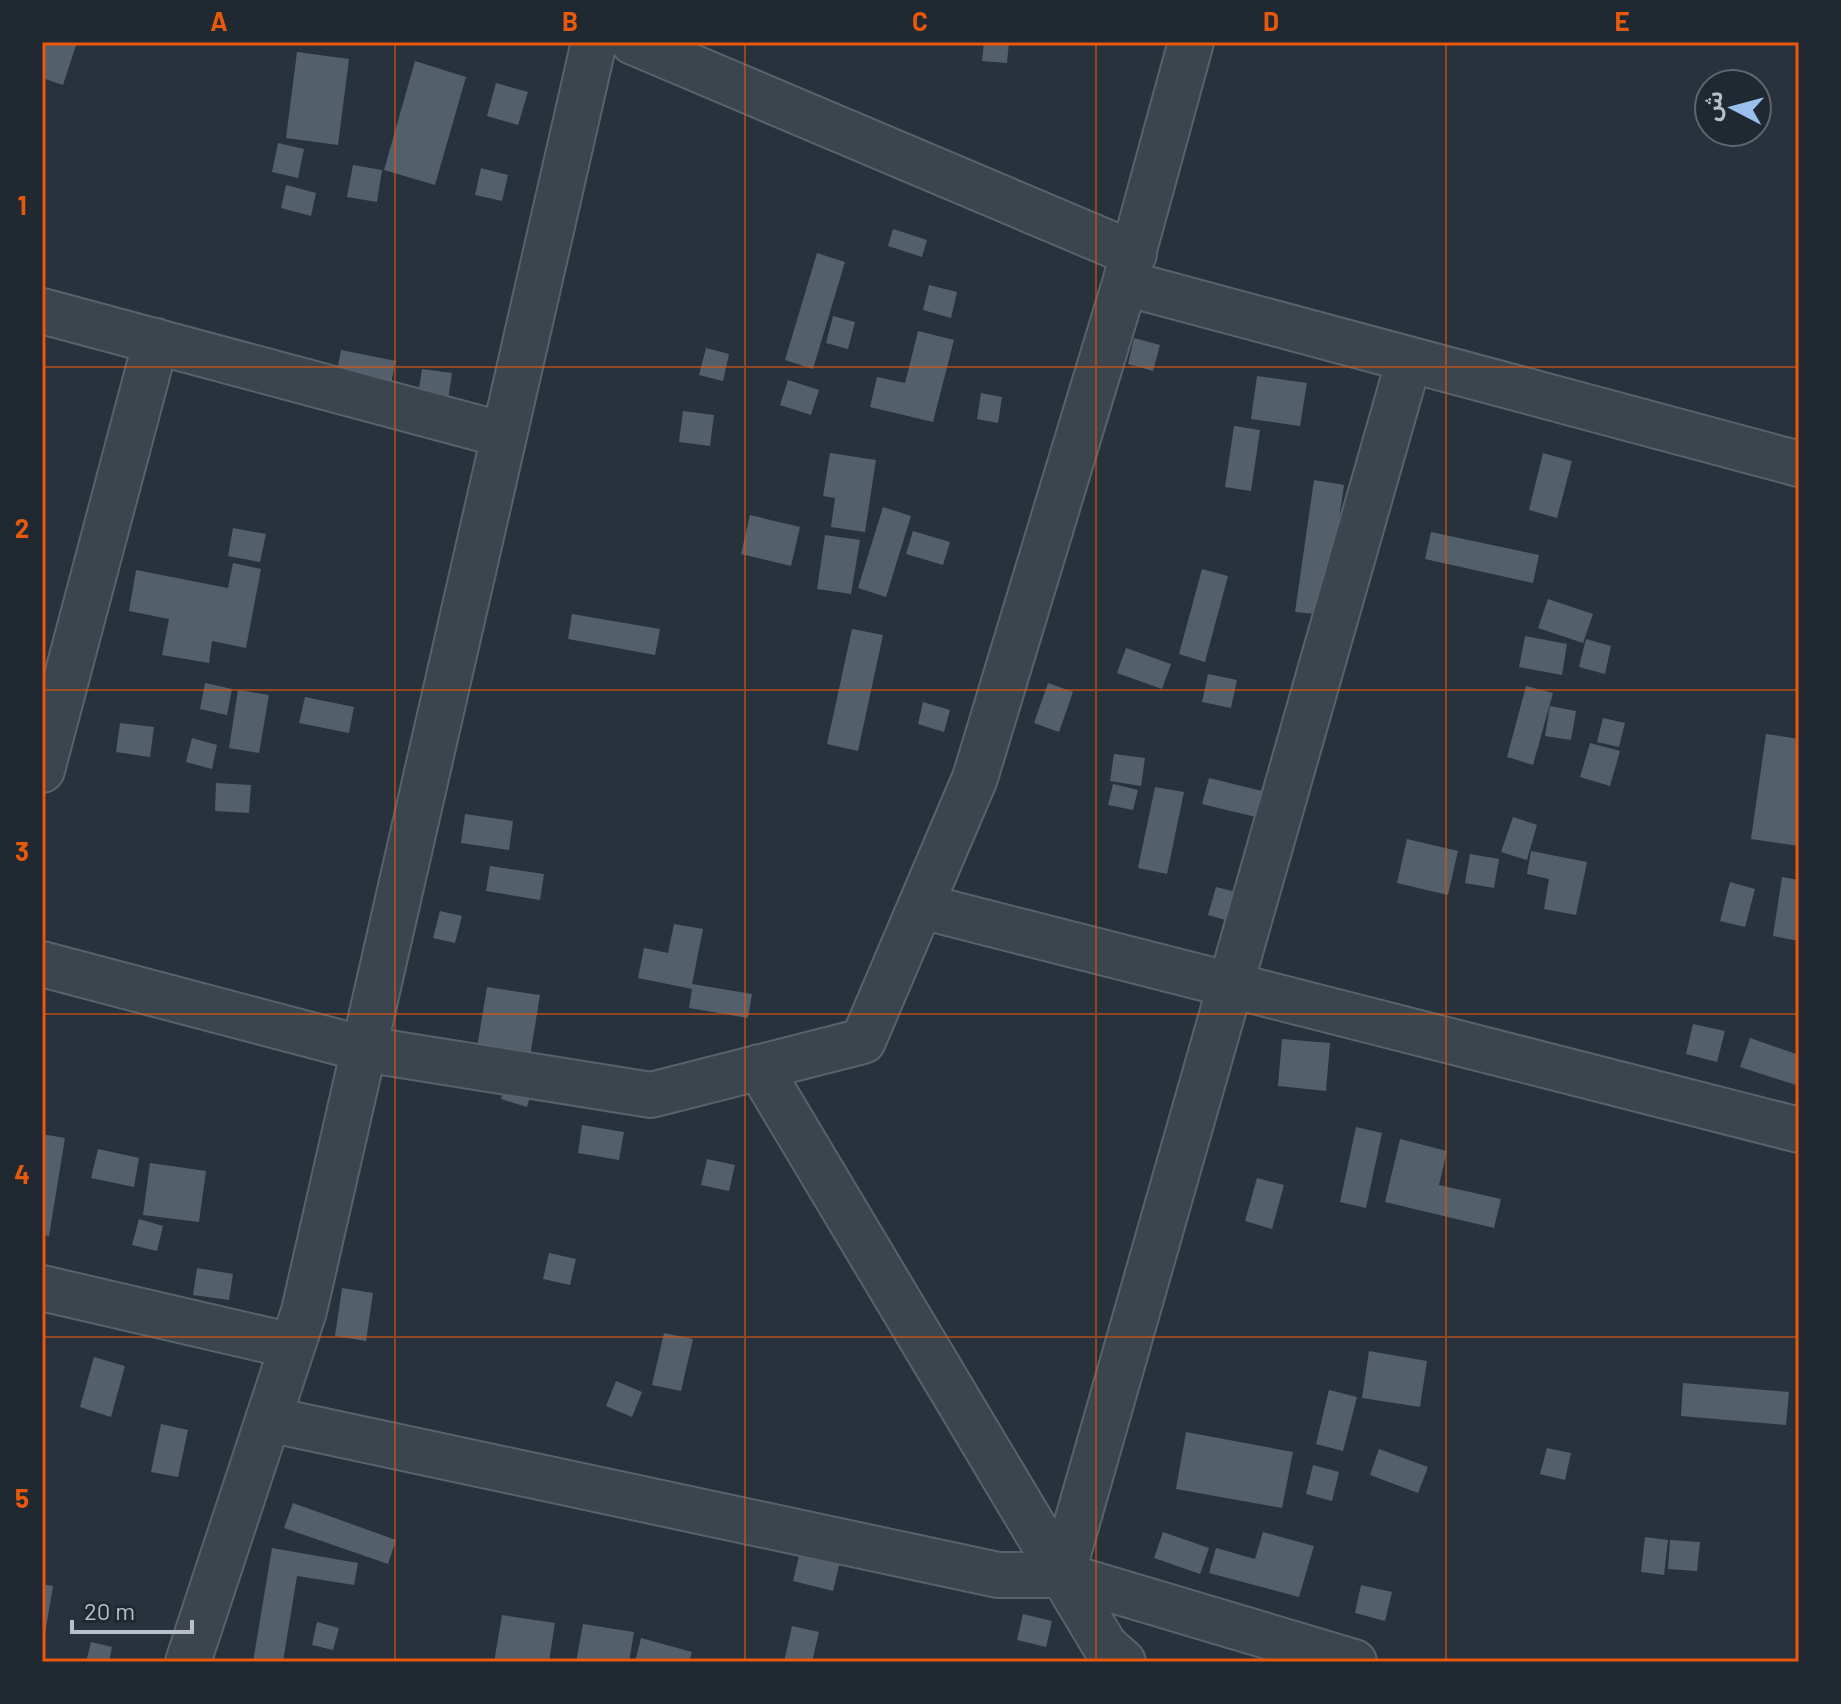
<svg xmlns="http://www.w3.org/2000/svg" width="1841" height="1704" viewBox="0 0 1841 1704" font-family="Barlow,'Noto Sans Arabic',sans-serif">
	<style>
		.building { fill: #535f6a }
		.lines { fill: none; stroke-linecap: round; stroke-linejoin: round }
		.street-casing { stroke: #59626b; stroke-width: 48 }
		.street { stroke: #3c444d; stroke-width: 44 }
		.grid { fill: none; stroke: #e8590c; stroke-width: 2; stroke-opacity: 0.55 }
		.neatline { fill: none; stroke: #e8590c; stroke-width: 3 }
		.grid-label { font-size: 26px; text-anchor: middle; font-weight: bold; fill: #e8590c }
	</style>
	<rect width="100%" height="100%" fill="#28323c"/>
	<path class="building" d="M 42,42 L 77,42 L 63,85 L 42,78 Z
		M 984,42 L 1009,42 L 1007,63 L 982,61 Z
		M 297,52 L 349,59 L 338,145 L 286,138 Z
		M 415,61 L 466,77 L 435,185 L 384,170 Z
		M 496,83 L 528,92 L 518,125 L 487,116 Z
		M 278,143 L 304,149 L 298,178 L 272,172 Z
		M 353,165 L 382,170 L 377,202 L 347,197 Z
		M 481,168 L 508,175 L 502,201 L 475,195 Z
		M 286,185 L 316,193 L 311,216 L 281,208 Z
		M 893,229 L 927,240 L 922,257 L 888,246 Z
		M 817,253 L 845,262 L 813,369 L 785,360 Z
		M 929,285 L 957,292 L 951,318 L 923,310 Z
		M 833,316 L 855,322 L 848,349 L 826,343 Z
		M 918,331 L 954,340 L 933,422 L 870,407 L 877,377 L 905,383 Z
		M 1134,338 L 1160,345 L 1153,371 L 1128,364 Z
		M 706,348 L 729,354 L 723,381 L 699,375 Z
		M 341,350 L 396,361 L 390,388 L 336,377 Z
		M 422,369 L 452,373 L 445,420 L 415,415 Z
		M 1257,376 L 1307,383 L 1300,426 L 1251,419 Z
		M 788,380 L 819,390 L 811,415 L 780,405 Z
		M 981,393 L 1002,397 L 998,423 L 977,419 Z
		M 683,411 L 714,415 L 710,446 L 679,442 Z
		M 1234,426 L 1260,430 L 1251,491 L 1225,487 Z
		M 830,453 L 876,460 L 865,532 L 831,527 L 835,498 L 823,496 Z
		M 1543,453 L 1572,461 L 1557,518 L 1529,510 Z
		M 1314,480 L 1344,485 L 1325,615 L 1295,612 Z
		M 883,507 L 911,516 L 886,597 L 858,588 Z
		M 750,515 L 800,527 L 791,566 L 741,554 Z
		M 233,528 L 266,534 L 260,562 L 228,556 Z
		M 913,531 L 950,542 L 943,565 L 906,554 Z
		M 1431,532 L 1539,555 L 1533,583 L 1425,559 Z
		M 825,535 L 860,540 L 851,594 L 817,589 Z
		M 233,563 L 261,569 L 246,648 L 212,641 L 209,663 L 162,655 L 169,619 L 129,611 L 136,570 L 228,588 Z
		M 1202,569 L 1228,576 L 1205,662 L 1179,654 Z
		M 1548,599 L 1593,614 L 1583,643 L 1538,628 Z
		M 572,614 L 660,629 L 655,655 L 568,639 Z
		M 852,629 L 883,635 L 858,751 L 827,744 Z
		M 1525,636 L 1567,644 L 1562,675 L 1519,667 Z
		M 1586,639 L 1611,646 L 1605,674 L 1579,667 Z
		M 1126,648 L 1171,664 L 1162,689 L 1117,673 Z
		M 1208,674 L 1237,680 L 1231,708 L 1202,702 Z
		M 205,683 L 232,689 L 227,715 L 200,709 Z
		M 1048,683 L 1073,692 L 1059,732 L 1034,723 Z
		M 1526,686 L 1553,693 L 1533,765 L 1507,757 Z
		M 238,690 L 269,695 L 259,753 L 229,748 Z
		M 305,697 L 354,707 L 349,733 L 299,723 Z
		M 923,702 L 950,710 L 944,732 L 918,724 Z
		M 1550,706 L 1576,711 L 1571,740 L 1545,736 Z
		M 1603,718 L 1625,723 L 1619,747 L 1597,742 Z
		M 120,723 L 154,727 L 150,757 L 116,752 Z
		M 1766,734 L 1799,739 L 1799,846 L 1751,839 Z
		M 192,738 L 217,745 L 212,769 L 186,762 Z
		M 1590,743 L 1620,751 L 1610,786 L 1580,777 Z
		M 1114,754 L 1145,758 L 1141,786 L 1110,781 Z
		M 1209,778 L 1270,793 L 1264,819 L 1202,804 Z
		M 216,783 L 251,785 L 249,813 L 215,811 Z
		M 1113,784 L 1138,790 L 1133,810 L 1108,805 Z
		M 1155,787 L 1184,792 L 1167,874 L 1138,868 Z
		M 465,814 L 513,821 L 509,850 L 461,843 Z
		M 1513,817 L 1537,825 L 1527,860 L 1501,852 Z
		M 1407,839 L 1458,851 L 1448,895 L 1397,883 Z
		M 1531,851 L 1587,862 L 1576,915 L 1544,909 L 1549,879 L 1527,874 Z
		M 1470,854 L 1499,859 L 1494,888 L 1465,883 Z
		M 490,866 L 544,874 L 540,900 L 486,891 Z
		M 1782,877 L 1799,880 L 1799,941 L 1773,936 Z
		M 1730,882 L 1755,889 L 1745,927 L 1720,921 Z
		M 1216,887 L 1244,894 L 1236,923 L 1208,915 Z
		M 440,911 L 462,916 L 455,943 L 433,938 Z
		M 674,924 L 703,929 L 692,984 L 752,994 L 748,1018 L 689,1008 L 692,989 L 638,978 L 644,948 L 668,953 Z
		M 487,987 L 540,995 L 529,1063 L 476,1054 Z
		M 1693,1024 L 1725,1031 L 1717,1062 L 1686,1054 Z
		M 1750,1038 L 1799,1055 L 1799,1086 L 1740,1067 Z
		M 1282,1039 L 1330,1043 L 1326,1091 L 1278,1086 Z
		M 508,1076 L 534,1083 L 527,1107 L 501,1099 Z
		M 582,1125 L 624,1132 L 619,1160 L 578,1153 Z
		M 1356,1127 L 1382,1133 L 1366,1208 L 1340,1202 Z
		M 42,1134 L 65,1138 L 49,1236 L 42,1235 Z
		M 1400,1139 L 1447,1151 L 1439,1185 L 1501,1199 L 1494,1228 L 1385,1202 Z
		M 98,1149 L 139,1158 L 134,1187 L 91,1178 Z
		M 707,1159 L 735,1165 L 729,1191 L 701,1185 Z
		M 150,1163 L 206,1171 L 199,1222 L 143,1215 Z
		M 1257,1178 L 1284,1185 L 1272,1229 L 1245,1221 Z
		M 139,1219 L 163,1226 L 157,1251 L 132,1245 Z
		M 549,1253 L 576,1259 L 570,1285 L 543,1279 Z
		M 197,1268 L 233,1274 L 229,1300 L 193,1295 Z
		M 342,1288 L 373,1293 L 366,1341 L 335,1336 Z
		M 664,1333 L 693,1339 L 681,1391 L 652,1385 Z
		M 1369,1351 L 1427,1361 L 1420,1407 L 1362,1398 Z
		M 94,1357 L 125,1366 L 111,1417 L 80,1407 Z
		M 616,1381 L 642,1392 L 632,1417 L 606,1406 Z
		M 1683,1383 L 1789,1392 L 1786,1425 L 1681,1416 Z
		M 1329,1390 L 1357,1397 L 1343,1451 L 1316,1444 Z
		M 161,1424 L 188,1430 L 178,1477 L 151,1472 Z
		M 1186,1432 L 1293,1452 L 1282,1508 L 1176,1489 Z
		M 1547,1448 L 1571,1453 L 1565,1480 L 1540,1474 Z
		M 1379,1449 L 1428,1467 L 1418,1493 L 1370,1475 Z
		M 1313,1465 L 1339,1472 L 1332,1501 L 1306,1494 Z
		M 293,1503 L 396,1540 L 388,1564 L 284,1528 Z
		M 1163,1532 L 1209,1548 L 1200,1574 L 1154,1558 Z
		M 1263,1532 L 1314,1546 L 1299,1597 L 1209,1573 L 1216,1548 L 1255,1559 Z
		M 1645,1537 L 1668,1540 L 1664,1575 L 1641,1572 Z
		M 803,1539 L 843,1549 L 833,1591 L 793,1581 Z
		M 1670,1540 L 1700,1542 L 1697,1571 L 1668,1569 Z
		M 272,1548 L 358,1563 L 354,1585 L 297,1576 L 283,1662 L 253,1662 Z
		M 42,1584 L 53,1586 L 45,1634 L 42,1634 Z
		M 1361,1585 L 1392,1592 L 1385,1621 L 1355,1613 Z
		M 1023,1614 L 1052,1621 L 1046,1647 L 1017,1640 Z
		M 502,1615 L 555,1623 L 549,1662 L 494,1662 Z
		M 317,1622 L 339,1628 L 333,1650 L 312,1645 Z
		M 583,1624 L 634,1632 L 629,1662 L 576,1662 Z
		M 792,1626 L 819,1632 L 812,1662 L 784,1662 Z
		M 641,1638 L 692,1652 L 689,1662 L 635,1662 Z
		M 91,1642 L 112,1647 L 109,1662 L 86,1662 Z"/>
	<g class="lines">
		<g class="street-casing">
			<path id="street" d="M 633,42 L 1134,254
				M 1125,283 L 1799,464
				M 42,311 L 504,435
				M 42,770 L 156,341
				M 921,906 L 1799,1130
				M 42,964 L 364,1049 L 651,1095 L 863,1041 L 975,778 L 1125,283 L 1191,42
				M 759,1067 L 1105,1646 L 1123,1662
				M 42,1288 L 292,1346
				M 268,1419 L 998,1575 L 1062,1575 L 1354,1662
				M 1062,1575 L 1409,360
				M 188,1662 L 304,1311 L 594,42"/>
		</g>
		<use href="#street" class="street"/>
	</g>
	<path class="grid" d="M 395,42 L 395,1662M 745,42 L 745,1662M 1096,42 L 1096,1662M 1446,42 L 1446,1662M 42,367 L 1799,367M 42,690 L 1799,690M 42,1014 L 1799,1014M 42,1337 L 1799,1337"/>
	<rect width="1841" height="1704" fill="none" stroke="#202932" stroke-width="88"/>
	<g transform="translate(1733 108) rotate(276)"><circle r="38" fill="#202932" stroke="#5d656e" stroke-width="2"/>
	<path d="M0-6L14 30L0 20L-14 30Z" fill="#99c0ec"/>
	<text y="-12" font-size="22" font-weight="bold" text-anchor="middle" fill="#b8bfc8">ش</text>
	</g>
	<path d="M72 1620v12h120v-12" fill="none" stroke="#b8bfc8" stroke-width="4"/>
	<text x="84" y="1620" font-size="24" fill="#b8bfc8" stroke="#202932" stroke-width="6" paint-order="stroke">20 m</text>
	<rect x="44" y="44" width="1753" height="1616" class="neatline"/>
	<g class="grid-label">
		<text x="219" y="31">A</text>
		<text x="570" y="31">B</text>
		<text x="920" y="31">C</text>
		<text x="1271" y="31">D</text>
		<text x="1622" y="31">E</text>
		<text x="22" y="215">1</text>
		<text x="22" y="538">2</text>
		<text x="22" y="861">3</text>
		<text x="22" y="1184">4</text>
		<text x="22" y="1508">5</text>
	</g>
</svg>
